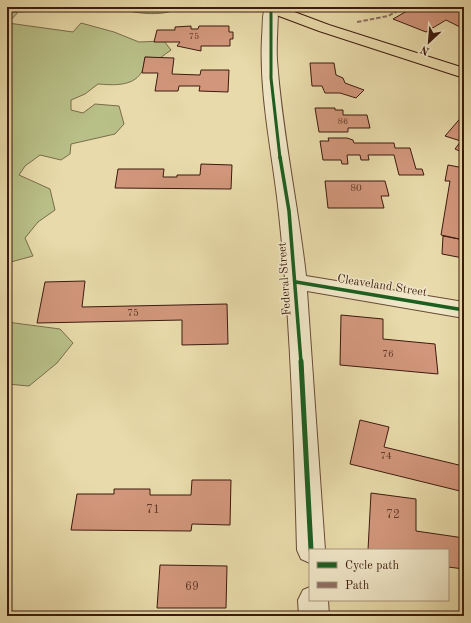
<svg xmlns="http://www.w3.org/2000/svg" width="471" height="623" viewBox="0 0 471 623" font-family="'Old Standard TT',serif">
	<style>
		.green { fill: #b8bf87; stroke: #7a6c4a }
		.building { fill: #d1967b; stroke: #3d1a0e }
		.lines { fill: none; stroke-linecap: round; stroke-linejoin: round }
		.minor-casing { stroke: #684a35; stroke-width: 2 }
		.major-casing { stroke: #3d1a0e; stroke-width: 2 }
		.minor { fill: #f0e7c8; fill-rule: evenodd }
		.major { fill: #e8daaa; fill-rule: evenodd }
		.quiet { stroke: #8d6e63; stroke-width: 2; stroke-dasharray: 4.5 2; stroke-linecap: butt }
		.cycleway-far2-casing { stroke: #f0e7c8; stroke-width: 5 }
		.cycleway-far1-casing { stroke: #f0e7c8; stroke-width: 6 }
		.cycleway-casing { stroke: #f0e7c8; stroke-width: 8 }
		.cycleway-far2 { stroke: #1b5e20; stroke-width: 3 }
		.cycleway-far1 { stroke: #1b5e20; stroke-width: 3.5 }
		.cycleway { stroke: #1b5e20; stroke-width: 5 }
		.labels { text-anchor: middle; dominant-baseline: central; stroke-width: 3; stroke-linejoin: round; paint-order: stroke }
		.far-number-label { font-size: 9px; fill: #623929 }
		.number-label { font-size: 10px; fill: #623929 }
		.street-label { font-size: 12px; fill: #3d1a0e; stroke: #f0e7c8 }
		.near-number-label { font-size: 12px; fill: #623929 }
	</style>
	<rect width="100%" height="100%" fill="#e8daaa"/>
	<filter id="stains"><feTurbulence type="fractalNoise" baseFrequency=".005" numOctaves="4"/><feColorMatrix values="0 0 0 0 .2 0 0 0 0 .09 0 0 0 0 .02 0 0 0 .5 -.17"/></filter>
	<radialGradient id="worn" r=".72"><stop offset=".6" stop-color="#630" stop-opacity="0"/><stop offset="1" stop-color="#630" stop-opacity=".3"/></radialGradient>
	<path class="green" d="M 7,7 L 23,7 L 8,23 L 73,32 L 81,23 L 114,32 L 139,42 L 164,41 L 171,50 L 160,58 L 145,57 C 144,62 144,70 141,73 C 132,87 112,85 98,84 L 85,94 L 71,100 L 71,110 L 83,113 L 95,104 L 119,106 L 124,124 L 115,134 L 71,144 L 70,154 L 61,160 L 40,155 L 25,166 L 19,175 L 50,189 L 55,210 L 38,222 L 25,238 L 33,256 L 7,263 Z
		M 110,7 L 181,7 C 161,19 131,12 110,7 Z
		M 7,322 L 60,329 L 73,343 L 57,363 L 29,386 L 7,384 Z"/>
	<path class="building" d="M 414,7 L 464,7 L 464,29 L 446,20 L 426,32 L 393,19 Z
		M 191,26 L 191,29 L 198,29 L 199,26 L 229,26 L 229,32 L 233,32 L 233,39 L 230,39 L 230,46 L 201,46 L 201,51 L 177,46 L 180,42 L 154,42 L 157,30 L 175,30 L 175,27 Z
		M 145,57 L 174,58 L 172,74 L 200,75 L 201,70 L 229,70 L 228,92 L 199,91 L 200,86 L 179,86 L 178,91 L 155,91 L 158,73 L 142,73 Z
		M 310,63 L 334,63 L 336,75 L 343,78 L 345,83 L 364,90 L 356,98 L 340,93 L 325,93 L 322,86 L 312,86 Z
		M 315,108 L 335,108 L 335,110 L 343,110 L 343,115 L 367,115 L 370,128 L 348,128 L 348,132 L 319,132 Z
		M 464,114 L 464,142 L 445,136 Z
		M 328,138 L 347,138 L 353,140 L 354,143 L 394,143 L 395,148 L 410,148 L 416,169 L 422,169 L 424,175 L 399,175 L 394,155 L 368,155 L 369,160 L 361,160 L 360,155 L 347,155 L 348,164 L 342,164 L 341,160 L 323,160 L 320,141 L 329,141 Z
		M 461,141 L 464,142 L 464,168 L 461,168 L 464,153 L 455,149 Z
		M 201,164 L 232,165 L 231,189 L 115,188 L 118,169 L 164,169 L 163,177 L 177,177 L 177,175 L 200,175 Z
		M 448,165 L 464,168 L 464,240 L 441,235 L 450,181 L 445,181 Z
		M 325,181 L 385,181 L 389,196 L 381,196 L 384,208 L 328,208 Z
		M 443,236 L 464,240 L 463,258 L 442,254 Z
		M 85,281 L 82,307 L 227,304 L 228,344 L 182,345 L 182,320 L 37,323 L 45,282 Z
		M 341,315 L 383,319 L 383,339 L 435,344 L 438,374 L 340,365 Z
		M 360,420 L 389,427 L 384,447 L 463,466 L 460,491 L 350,464 Z
		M 192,480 L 231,480 L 230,525 L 192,524 L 191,531 L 71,530 L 77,494 L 114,494 L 114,489 L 150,489 L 150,495 L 191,495 Z
		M 371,493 L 416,499 L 416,531 L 464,538 L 464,569 L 448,567 L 448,550 L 368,550 Z
		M 160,565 L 227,566 L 226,608 L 157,608 Z"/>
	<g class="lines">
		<g class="minor-casing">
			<path id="minor" d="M 265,7 L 278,8 C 278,25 276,43 277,60 C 282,132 298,204 306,276 L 464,302 L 464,318 L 307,291 L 325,550 L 310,550 L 310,563 L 301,559 L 297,550 C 294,438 291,326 279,214 C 273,155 259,97 262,37 C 263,27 262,16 265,7 Z
				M 310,587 L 310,600 L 328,600 L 329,616 L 299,616 L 298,600 L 303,590 Z"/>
		</g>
		<g class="major-casing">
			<path id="major" d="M 261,7 L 281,7 L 329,25 L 464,68 L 464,78 L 319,31 L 263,10 Z"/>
		</g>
		<use href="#minor" class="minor"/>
		<use href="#major" class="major"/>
		<path class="quiet" d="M 7,12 L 31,11
			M 357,22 L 388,16 L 405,7"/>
		<g class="cycleway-far2-casing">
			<path id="cycleway-far2" d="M 271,7 L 271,78 L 280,158"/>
		</g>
		<g class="cycleway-far1-casing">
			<path id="cycleway-far1" d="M 280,157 L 289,211 L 301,362
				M 296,282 L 464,310"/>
		</g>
		<g class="cycleway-casing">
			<path id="cycleway" d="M 301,361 L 311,550"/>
		</g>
		<use href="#cycleway-far2" class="cycleway-far2"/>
		<use href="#cycleway-far1" class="cycleway-far1"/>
		<use href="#cycleway" class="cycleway"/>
	</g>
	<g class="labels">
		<g class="far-number-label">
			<text x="194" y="36">75</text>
			<text x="343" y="121">86</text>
		</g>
		<g class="number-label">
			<text x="356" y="188">80</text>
			<text x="133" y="313">75</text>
			<text x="388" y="354">76</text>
			<text x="386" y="456">74</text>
		</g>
		<g class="street-label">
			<text transform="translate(285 279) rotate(-94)">Federal Street</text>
			<text transform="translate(382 286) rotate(9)">Cleaveland Street</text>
		</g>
		<g class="near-number-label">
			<text x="153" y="510">71</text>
			<text x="393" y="515">72</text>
			<text x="192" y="587">69</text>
		</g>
	</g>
	<rect width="471" height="623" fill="none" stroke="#e8daaa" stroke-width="24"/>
	<rect x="8" y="8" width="455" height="607" fill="none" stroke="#3d1a0e" stroke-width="2"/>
	<rect x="12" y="12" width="447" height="599" fill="none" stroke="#3d1a0e"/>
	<rect x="309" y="549" width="140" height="52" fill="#f0e7c8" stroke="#a8957e"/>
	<rect x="317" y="562" width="20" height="6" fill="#1b5e20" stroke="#a8957e"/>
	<text x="345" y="569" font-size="12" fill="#3d1a0e">Cycle path</text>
	<rect x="317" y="582" width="20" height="6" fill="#8d6e63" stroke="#a8957e"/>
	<text x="345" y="589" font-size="12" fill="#3d1a0e">Path</text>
	<g transform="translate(429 42) rotate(206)" stroke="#f0e7c8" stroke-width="3" paint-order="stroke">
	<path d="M0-3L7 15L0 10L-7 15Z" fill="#3d1a0e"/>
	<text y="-6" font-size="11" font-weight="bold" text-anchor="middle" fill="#3d1a0e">N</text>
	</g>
	<rect width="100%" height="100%" filter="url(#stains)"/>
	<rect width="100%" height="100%" fill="url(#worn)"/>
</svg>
